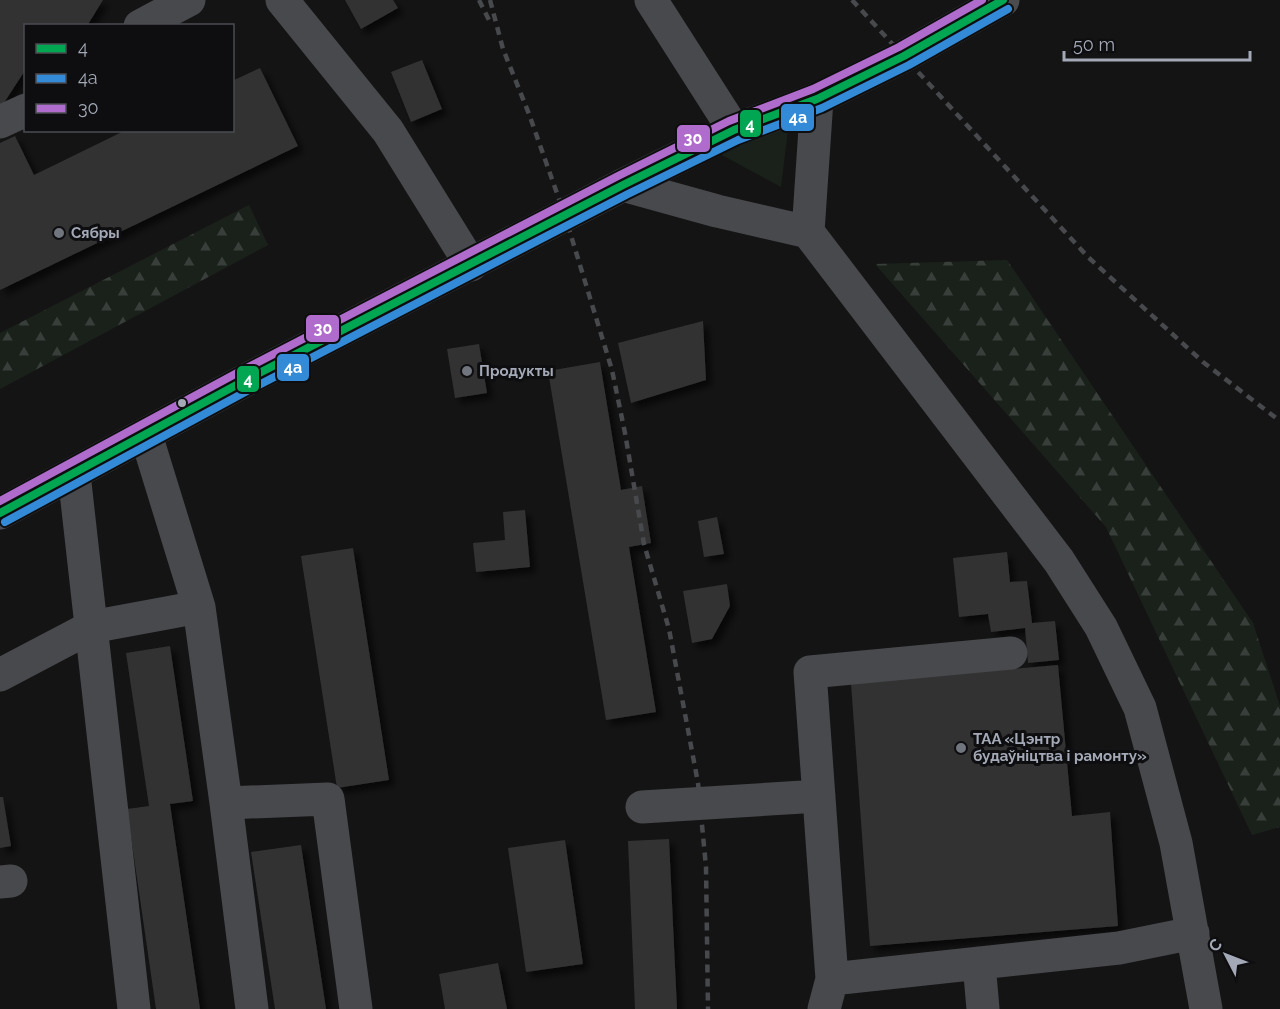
<svg xmlns="http://www.w3.org/2000/svg" width="1280" height="1009" viewBox="0 0 1280 1009" font-family="Raleway,sans-serif">
	<style>
		.green { fill: #1a211b }
		.forest { fill: url(#forest-firs) }
		.building { fill: #313233; filter: url(#shadow) }
		.lines { fill: none; stroke-linecap: round; stroke-linejoin: round }
		.minor { stroke: #48494d; stroke-width: 33 }
		.major { stroke: #4a4c4f; stroke-width: 33 }
		.rail { stroke: #47494c; stroke-width: 4.5; stroke-dasharray: 8 6; stroke-linecap: butt }
		.bus-1-casing { stroke: #0e0e10; stroke-width: 12 }
		.bus-2-casing { stroke: #0e0e10; stroke-width: 12 }
		.bus-3-casing { stroke: #0e0e10; stroke-width: 12 }
		.bus-1 { stroke: #00a651; stroke-width: 8 }
		.bus-2 { stroke: #338bd7; stroke-width: 8 }
		.bus-3 { stroke: #b06ccc; stroke-width: 8 }
		.poi-dot { fill: #71757d; stroke: #0e0e10; stroke-width: 2 }
		.bus-dot { fill: #a3a9b6; stroke: #0e0e10; stroke-width: 2 }
		.labels { text-anchor: middle; dominant-baseline: central; stroke-width: 6; stroke-linejoin: round; paint-order: stroke }
		.poi-label { font-size: 15px; font-weight: bold; fill: #a3a9b6; stroke: #0e0e10; text-anchor: start }
		.line-badge { stroke: #0e0e10; stroke-width: 2 }
		.badge-label { font-size: 16px; text-anchor: middle; font-weight: bold; fill: #fff }
	</style>
	<defs>
		<pattern id="forest-firs" width="22" height="20" patternUnits="userSpaceOnUse" patternTransform="scale(1.5)"><rect width="22" height="20" fill="#1a211b"/><path d="M5 1l3.5 6h-7zM16 11l3.5 6h-7z" fill="#383e3a"/></pattern>
		<filter id="shadow"><feDropShadow dx="5.5" dy="5.5" stdDeviation="3" flood-color="#0009"/></filter>
	</defs>
	<rect width="100%" height="100%" fill="#141414"/>
	<path class="green" d="M 789,122 L 781,187 L 720,154 Z"/>
	<path class="forest" d="M 249,205 L 268,245 L 0,389 L 0,333 Z
		M 1007,260 L 1253,623 L 1280,706 L 1280,827 L 1252,835 L 1106,527 L 875,264 Z"/>
	<path class="building" d="M 0,0 L 103,0 L 87,26 L 26,26 L 26,69 L 0,109 Z
		M 345,0 L 393,0 L 398,8 L 361,29 Z
		M 422,60 L 442,109 L 411,122 L 391,72 Z
		M 260,68 L 298,146 L 0,290 L 0,143 L 15,136 L 34,175 L 126,130 L 232,130 L 232,81 Z
		M 703,321 L 706,380 L 631,403 L 618,343 Z
		M 479,344 L 487,393 L 455,398 L 447,349 Z
		M 600,362 L 621,490 L 642,486 L 651,543 L 629,547 L 656,712 L 606,720 L 548,371 Z
		M 525,510 L 530,567 L 476,572 L 473,543 L 505,540 L 503,512 Z
		M 717,517 L 724,554 L 704,557 L 698,521 Z
		M 353,548 L 389,780 L 337,788 L 301,556 Z
		M 1007,552 L 1010,582 L 1027,581 L 1032,623 L 1055,621 L 1059,660 L 1028,663 L 1025,628 L 991,632 L 988,614 L 959,617 L 953,558 Z
		M 727,584 L 730,606 L 712,639 L 692,643 L 683,591 Z
		M 170,646 L 193,801 L 170,804 L 200,1009 L 156,1009 L 127,809 L 149,806 L 126,653 Z
		M 1058,665 L 1072,816 L 1110,812 L 1118,926 L 870,946 L 851,683 Z
		M 0,797 L 3,797 L 11,846 L 0,848 Z
		M 669,839 L 677,1009 L 635,1009 L 628,841 Z
		M 565,840 L 583,964 L 526,972 L 508,848 Z
		M 301,845 L 326,1009 L 275,1009 L 251,852 Z
		M 498,963 L 507,1009 L 445,1009 L 439,974 Z"/>
	<g class="lines">
		<path class="minor" d="M 282,0 L 388,131 L 471,265
			M 651,0 L 734,130
			M 140,26 L 189,0
			M 817,99 L 808,232 L 1059,561 L 1101,627 L 1140,708 L 1176,843 L 1206,1009
			M 0,122 L 26,110
			M 623,185 L 717,211 L 808,232
			M 146,435 L 199,607 L 226,803 L 252,1009
			M 74,474 L 134,1009
			M 1011,653 L 810,672 L 832,979 L 1119,948 L 1193,933
			M 0,675 L 91,627 L 199,607
			M 226,803 L 328,799 L 356,1009
			M 642,807 L 819,796
			M 0,882 L 11,881
			M 979,963 L 983,1009
			M 824,1009 L 832,979"/>
		<path class="major" d="M 0,513 L 242,382 L 623,185 L 734,130 L 817,99 L 904,56 L 1003,0"/>
		<path class="rail" d="M 479,0 L 490,22
			M 490,0 L 503,49 L 529,114 L 565,216 L 612,370 L 625,433 L 644,544 L 669,629 L 698,783 L 706,867 L 708,1009
			M 852,0 L 1088,257 L 1203,362 L 1280,421"/>
		<g class="bus-1-casing">
			<path id="bus-1" d="M 0,513 L 242,382 L 623,185 L 734,130 L 817,99 L 904,56 L 1003,0"/>
		</g>
		<g class="bus-2-casing">
			<path id="bus-2" d="M 5,522 L 247,391 L 628,194 L 738,140 L 822,108 L 909,65 L 1008,9"/>
		</g>
		<g class="bus-3-casing">
			<path id="bus-3" d="M 0,501 L 237,373 L 618,176 L 729,121 L 813,89 L 899,47 L 982,0"/>
		</g>
		<use href="#bus-1" class="bus-1"/>
		<use href="#bus-2" class="bus-2"/>
		<use href="#bus-3" class="bus-3"/>
	</g>
	<g class="poi-dot">
		<circle cx="59" cy="233" r="6"/>
		<circle cx="467" cy="371" r="6"/>
		<circle cx="961" cy="748" r="6"/>
	</g>
	<circle class="bus-dot" cx="182" cy="403" r="5"/>
	<g class="labels">
		<g class="poi-label">
			<text x="71" y="233">Сябры</text>
			<text x="479" y="371">Продукты</text>
			<text x="973" y="739">ТАА «Цэнтр<tspan x="973" dy="17">будаўніцтва і рамонту»</tspan></text>
		</g>
	</g>
	<g class="line-badge">
		<rect x="780" y="103" width="35" height="29" rx="6" fill="#338bd7"/>
		<rect x="739" y="109" width="23" height="29" rx="6" fill="#00a651"/>
		<rect x="676" y="124" width="35" height="29" rx="6" fill="#b06ccc"/>
		<rect x="305" y="314" width="35" height="29" rx="6" fill="#b06ccc"/>
		<rect x="276" y="353" width="34" height="29" rx="6" fill="#338bd7"/>
		<rect x="236" y="365" width="24" height="28" rx="6" fill="#00a651"/>
	</g>
	<g class="badge-label">
		<text x="798" y="123">4а</text>
		<text x="750" y="130">4</text>
		<text x="693" y="144">30</text>
		<text x="323" y="334">30</text>
		<text x="293" y="373">4а</text>
		<text x="248" y="385">4</text>
	</g>
	<rect x="24" y="24" width="210" height="108" fill="#0e0e10" stroke="#4a4c52" stroke-width="1.5"/>
	<rect x="36" y="44" width="30" height="9" fill="#00a651" stroke="#4a4c52" stroke-width="1.5"/>
	<text x="78" y="54" font-size="18" fill="#a3a9b6">4</text>
	<rect x="36" y="74" width="30" height="9" fill="#338bd7" stroke="#4a4c52" stroke-width="1.5"/>
	<text x="78" y="84" font-size="18" fill="#a3a9b6">4а</text>
	<rect x="36" y="104" width="30" height="9" fill="#b06ccc" stroke="#4a4c52" stroke-width="1.5"/>
	<text x="78" y="114" font-size="18" fill="#a3a9b6">30</text>
	<g transform="translate(1226 955) rotate(312)" stroke="#0e0e10" stroke-width="4.5" paint-order="stroke">
	<path d="M0-4.5L10 22L0 15L-10 22Z" fill="#a3a9b6"/>
	<text y="-9" font-size="16" font-weight="bold" text-anchor="middle" fill="#a3a9b6">С</text>
	</g>
	<path d="M1064 51v9h186v-9" fill="none" stroke="#a3a9b6" stroke-width="3"/>
	<text x="1073" y="51" font-size="18" fill="#a3a9b6" stroke="#0e0e10" stroke-width="4.5" paint-order="stroke">50 m</text>
</svg>
